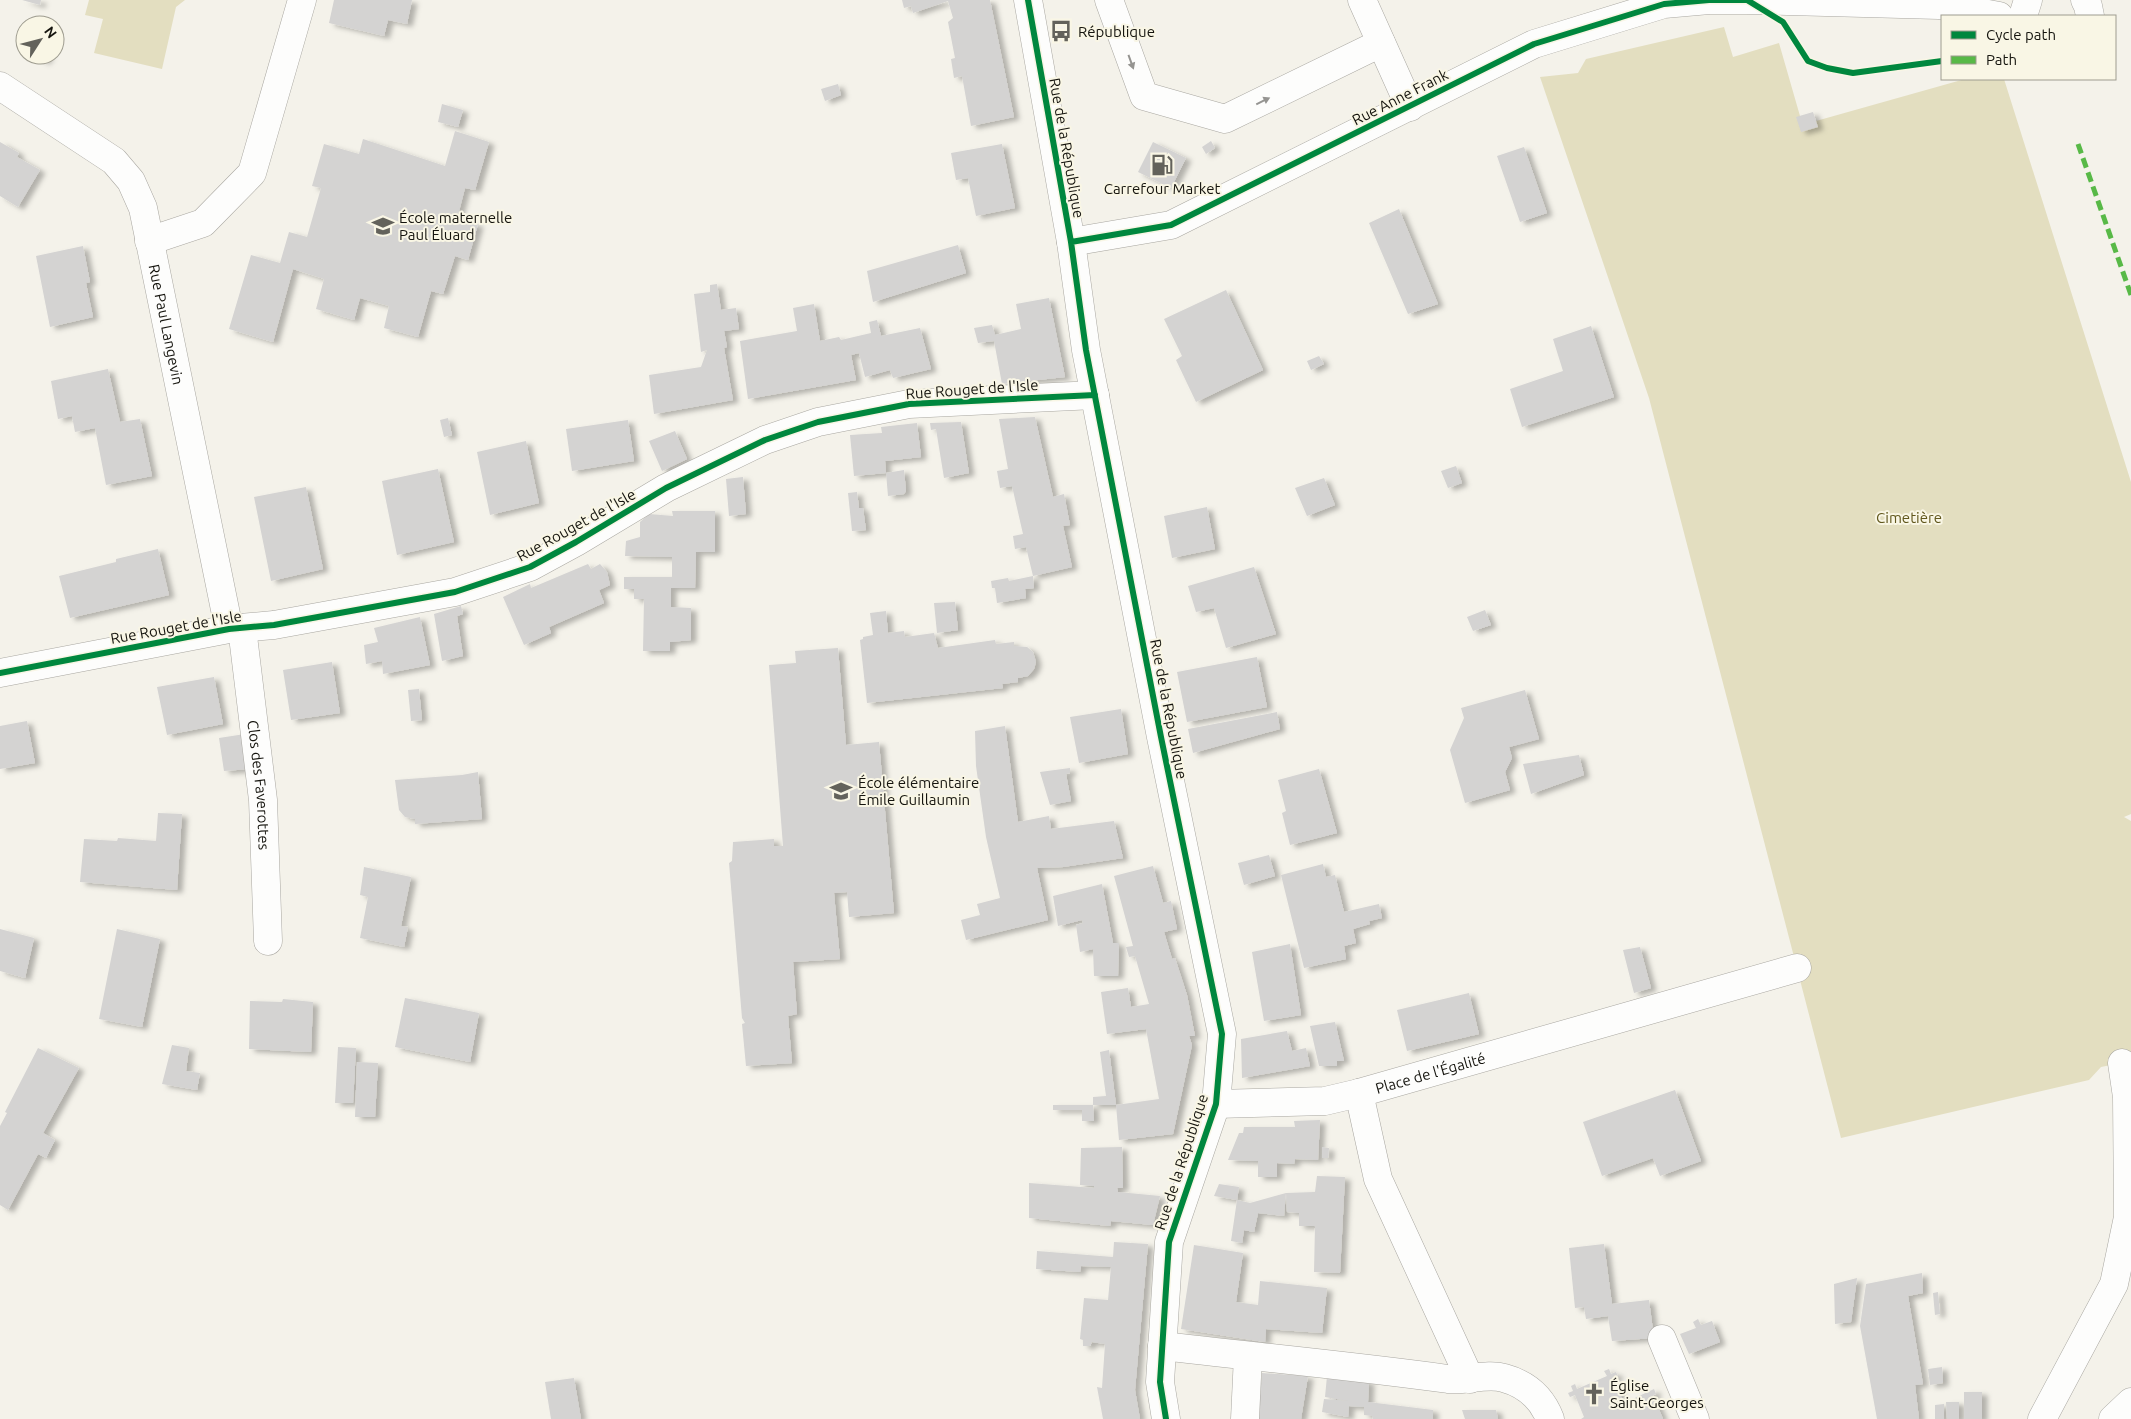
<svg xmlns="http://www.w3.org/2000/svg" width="2131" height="1419" viewBox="0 0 2131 1419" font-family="Ubuntu,sans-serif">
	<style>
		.green { fill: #e3dec0 }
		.building { fill: #d4d3d2; filter: url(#shadow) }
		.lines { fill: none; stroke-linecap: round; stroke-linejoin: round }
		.minor-casing { stroke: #a9a7a1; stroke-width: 29 }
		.minor { stroke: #fdfdfc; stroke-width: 28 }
		.quiet { stroke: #58b947; stroke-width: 5; stroke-dasharray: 10 5; stroke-linecap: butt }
		.cycleway-casing { stroke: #f9f6e5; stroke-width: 9 }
		.cycleway { stroke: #00873e; stroke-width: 6 }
		.oneway { fill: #959491 }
		.labels { text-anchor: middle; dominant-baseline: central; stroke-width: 4; stroke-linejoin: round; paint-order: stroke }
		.poi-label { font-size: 15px; fill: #15140e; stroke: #f9f6e5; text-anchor: start }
		.street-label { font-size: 15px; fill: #15140e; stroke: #f9f6e5 }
		.park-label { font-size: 15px; fill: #61571d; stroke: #f9f6e5 }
	</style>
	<defs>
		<filter id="shadow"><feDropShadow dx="5.5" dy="3" stdDeviation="2.5" flood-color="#0004"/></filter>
	</defs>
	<rect width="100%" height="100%" fill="#f4f2ea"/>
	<path class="green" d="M 89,0 L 185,0 L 176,7 L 162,69 L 94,53 L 103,19 L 85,15 Z
		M 1724,27 L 1733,57 L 1779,43 L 1800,116 L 1816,121 L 1965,79 L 2004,79 L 2131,482 L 2131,814 L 2124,817 L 2131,821 L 2131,1061 L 2101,1067 L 2089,1080 L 1841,1138 L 1649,398 L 1540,77 L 1578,73 L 1586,59 Z"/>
	<path class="building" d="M 22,0 L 41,0 L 40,5 Z
		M 334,0 L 412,0 L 407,24 L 388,20 L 384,36 L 329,23 Z
		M 902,0 L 990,0 L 1014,117 L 971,126 L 962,76 L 954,78 L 951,59 L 955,58 L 948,22 L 953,18 L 948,1 L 913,13 L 911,6 L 904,8 Z
		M 35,55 L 49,55 L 44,62 Z
		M 838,84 L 841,95 L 825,101 L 821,89 Z
		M 442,104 L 463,110 L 458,127 L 438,122 Z
		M 1813,112 L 1818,127 L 1801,132 L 1796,117 Z
		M 455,131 L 489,142 L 475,190 L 465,188 L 457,219 L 478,224 L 468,260 L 455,256 L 443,294 L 431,291 L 418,337 L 384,328 L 389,306 L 360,298 L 354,320 L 316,309 L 324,279 L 293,269 L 273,342 L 229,329 L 251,255 L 280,263 L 289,232 L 307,237 L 321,188 L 312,186 L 324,144 L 359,154 L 363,139 L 445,166 Z
		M 1211,141 L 1215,148 L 1206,154 L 1202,147 Z
		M 0,142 L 19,153 L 17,157 L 40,170 L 18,207 L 0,196 Z
		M 1153,142 L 1186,158 L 1171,188 L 1138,172 Z
		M 1002,144 L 1015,208 L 976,216 L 968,178 L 956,180 L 951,153 Z
		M 1524,147 L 1547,213 L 1520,222 L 1497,156 Z
		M 1399,209 L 1438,304 L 1408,314 L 1369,223 Z
		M 958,245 L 966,273 L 873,302 L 867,271 Z
		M 83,246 L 90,282 L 86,283 L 93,317 L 50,327 L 36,256 Z
		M 717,284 L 721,310 L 736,308 L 739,329 L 724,331 L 727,347 L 724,348 L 733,400 L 654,414 L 649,375 L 701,367 L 707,350 L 701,352 L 694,294 L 710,292 L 710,285 Z
		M 1226,290 L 1263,370 L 1196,402 L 1176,360 L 1182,356 L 1164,319 Z
		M 1049,298 L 1065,377 L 1002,384 L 994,341 L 978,343 L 974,328 L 992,325 L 995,335 L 1021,329 L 1016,304 Z
		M 814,304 L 820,341 L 839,337 L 841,340 L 871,333 L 869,322 L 877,320 L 881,336 L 920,328 L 931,369 L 893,378 L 890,370 L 865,377 L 859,353 L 851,355 L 856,380 L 748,399 L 740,341 L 797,331 L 793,308 Z
		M 1591,326 L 1614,397 L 1522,427 L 1510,389 L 1563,371 L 1553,339 Z
		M 1319,356 L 1324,364 L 1311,370 L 1307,361 Z
		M 108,369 L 120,422 L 140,419 L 152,476 L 106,485 L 95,428 L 75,432 L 72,416 L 58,419 L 51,381 Z
		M 1035,417 L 1053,497 L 1064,494 L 1070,525 L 1063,526 L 1072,567 L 1033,576 L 1026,547 L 1015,549 L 1013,536 L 1023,534 L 1012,486 L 1000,488 L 997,471 L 1008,469 L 999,419 Z
		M 448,418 L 452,435 L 444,437 L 440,420 Z
		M 628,420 L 634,461 L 572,471 L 566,429 Z
		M 961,422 L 969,473 L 944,478 L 936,429 L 931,430 L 930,423 Z
		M 917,423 L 921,457 L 885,461 L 886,473 L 904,470 L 906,491 L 904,494 L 888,496 L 886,473 L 854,476 L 850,435 L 882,433 L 881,427 Z
		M 675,431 L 687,459 L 662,471 L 649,441 Z
		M 526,441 L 539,503 L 490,515 L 477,452 Z
		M 1456,466 L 1462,483 L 1448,488 L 1441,471 Z
		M 438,469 L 454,542 L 397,555 L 382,481 Z
		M 743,477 L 746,514 L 729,516 L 726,479 Z
		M 1324,478 L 1335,505 L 1307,516 L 1295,488 Z
		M 306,487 L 323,569 L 271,581 L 254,497 Z
		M 857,492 L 859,508 L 863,508 L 866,530 L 852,531 L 848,493 Z
		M 1207,507 L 1215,549 L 1172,558 L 1164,516 Z
		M 672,511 L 715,511 L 715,552 L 696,552 L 695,588 L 671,588 L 671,607 L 691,608 L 691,640 L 670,642 L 670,651 L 643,651 L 644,599 L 634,599 L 634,589 L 624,589 L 624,577 L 672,577 L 672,557 L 625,556 L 626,541 L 640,537 L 640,522 L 649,514 L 673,516 Z
		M 158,549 L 169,595 L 70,618 L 59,576 L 116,562 L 116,559 Z
		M 588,564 L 591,569 L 600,564 L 607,572 L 610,585 L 599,590 L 604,603 L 549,627 L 551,633 L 524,645 L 503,597 L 530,584 L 531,588 Z
		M 1254,567 L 1276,634 L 1226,648 L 1214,608 L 1196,612 L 1188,586 Z
		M 1033,576 L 1034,588 L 1025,589 L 1026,598 L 997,603 L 995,588 L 992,588 L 991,581 L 1008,578 L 1009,581 Z
		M 955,602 L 958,630 L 937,633 L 934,603 Z
		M 461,606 L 463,614 L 457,616 L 463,656 L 442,661 L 434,614 Z
		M 1485,610 L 1491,625 L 1473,631 L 1467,617 Z
		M 886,611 L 888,633 L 904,631 L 905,637 L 934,633 L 938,648 L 995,640 L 996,644 L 1014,642 L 1014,646 L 1027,647 L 1033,652 L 1036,662 L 1034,669 L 1028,676 L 1018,678 L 1018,682 L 1002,684 L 1003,688 L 867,703 L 860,640 L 863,639 L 863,637 L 873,635 L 870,613 Z
		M 420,617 L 430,665 L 383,674 L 382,661 L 366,664 L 364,645 L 378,642 L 374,628 Z
		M 838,648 L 846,745 L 879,742 L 894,913 L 849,917 L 847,892 L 834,893 L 840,959 L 793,962 L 797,1014 L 788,1016 L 792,1063 L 746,1066 L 742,1024 L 745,1023 L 742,1018 L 729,863 L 732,861 L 733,842 L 774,839 L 774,846 L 783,846 L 769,665 L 796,663 L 795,651 Z
		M 1257,657 L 1267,707 L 1187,722 L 1177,672 Z
		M 332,662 L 340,713 L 291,720 L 283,670 Z
		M 214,677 L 223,724 L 167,735 L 157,687 Z
		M 419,689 L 422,720 L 411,721 L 408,690 Z
		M 1525,690 L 1539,739 L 1509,747 L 1512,758 L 1505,772 L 1510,790 L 1465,803 L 1450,750 L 1464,718 L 1461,708 Z
		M 1121,709 L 1128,754 L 1079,763 L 1070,717 Z
		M 1277,712 L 1280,729 L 1193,753 L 1188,729 Z
		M 27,721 L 35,763 L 0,769 L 0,726 Z
		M 1005,726 L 1018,822 L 1049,816 L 1051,829 L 1114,821 L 1123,858 L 1063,867 L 1037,868 L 1048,920 L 966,940 L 961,920 L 980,915 L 977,904 L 1000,898 L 986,837 L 976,766 L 975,731 Z
		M 245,734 L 249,769 L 224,771 L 219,738 Z
		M 1579,755 L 1584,775 L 1531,794 L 1523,764 Z
		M 1070,768 L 1070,773 L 1066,774 L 1071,801 L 1050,805 L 1040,772 Z
		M 1319,769 L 1337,833 L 1290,845 L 1282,813 L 1286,811 L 1278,780 Z
		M 478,772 L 482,819 L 415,824 L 415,819 L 405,817 L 399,810 L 395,780 L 462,775 Z
		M 158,813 L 182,814 L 177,890 L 80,882 L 84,839 L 117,841 L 118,838 L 156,841 Z
		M 1269,855 L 1275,876 L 1244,885 L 1238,863 Z
		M 1323,864 L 1326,877 L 1335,875 L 1344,912 L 1379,904 L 1382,918 L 1369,921 L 1370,924 L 1353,929 L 1356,943 L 1344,946 L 1346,959 L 1304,968 L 1281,875 Z
		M 1153,866 L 1163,903 L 1171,901 L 1177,929 L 1164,932 L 1172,959 L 1175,958 L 1187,995 L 1195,1036 L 1189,1036 L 1192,1045 L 1173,1134 L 1119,1140 L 1116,1105 L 1159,1099 L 1146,1029 L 1107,1034 L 1101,992 L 1128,988 L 1131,1007 L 1149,1004 L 1135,956 L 1129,957 L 1126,947 L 1133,946 L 1114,876 Z
		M 364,867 L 411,877 L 401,926 L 408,927 L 404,947 L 360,938 L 368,897 L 360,895 Z
		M 1102,884 L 1113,943 L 1119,943 L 1118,976 L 1094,976 L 1093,949 L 1080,952 L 1076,925 L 1083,923 L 1082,920 L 1058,926 L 1053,896 Z
		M 0,929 L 34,938 L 25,978 L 0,971 Z
		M 117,929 L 160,939 L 142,1027 L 99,1019 Z
		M 1290,944 L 1301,1015 L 1264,1021 L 1252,952 Z
		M 1640,947 L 1651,988 L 1634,993 L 1623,950 Z
		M 1469,993 L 1479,1034 L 1407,1051 L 1397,1010 Z
		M 405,998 L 479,1013 L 470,1062 L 395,1047 Z
		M 283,999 L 313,1002 L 311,1052 L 249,1049 L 250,1001 L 282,1002 Z
		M 1335,1022 L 1344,1061 L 1337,1061 L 1337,1066 L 1319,1066 L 1310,1026 Z
		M 1287,1031 L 1292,1051 L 1306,1048 L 1310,1066 L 1242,1078 L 1241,1039 Z
		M 172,1045 L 189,1048 L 186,1071 L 200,1073 L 197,1090 L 162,1084 Z
		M 338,1047 L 356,1048 L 353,1103 L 335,1103 Z
		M 38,1048 L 79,1068 L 43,1133 L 55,1140 L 46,1158 L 38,1154 L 8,1210 L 0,1205 L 0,1126 L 7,1113 L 5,1112 Z
		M 1109,1050 L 1116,1105 L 1093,1105 L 1093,1097 L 1106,1096 L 1100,1052 Z
		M 357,1062 L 378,1063 L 375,1117 L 355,1117 Z
		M 1675,1090 L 1701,1161 L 1660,1176 L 1653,1158 L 1602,1176 L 1583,1122 Z
		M 1053,1105 L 1093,1105 L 1094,1121 L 1082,1121 L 1082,1110 L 1053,1110 Z
		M 1320,1120 L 1318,1160 L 1295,1159 L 1294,1164 L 1277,1163 L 1277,1177 L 1258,1177 L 1258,1161 L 1228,1160 L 1239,1133 L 1243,1133 L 1244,1127 L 1295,1127 L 1294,1121 Z
		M 1122,1147 L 1123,1188 L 1117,1188 L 1118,1192 L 1160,1196 L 1153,1225 L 1111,1221 L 1110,1226 L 1029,1218 L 1029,1183 L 1094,1188 L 1094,1186 L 1080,1185 L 1081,1148 Z
		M 1322,1147 L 1329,1148 L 1328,1158 L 1322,1158 Z
		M 1317,1176 L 1345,1177 L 1340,1273 L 1314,1272 L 1315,1226 L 1299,1226 L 1299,1213 L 1287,1212 L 1286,1193 L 1284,1216 L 1258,1213 L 1254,1232 L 1244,1230 L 1242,1243 L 1231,1241 L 1237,1200 L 1250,1203 L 1286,1193 L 1315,1192 Z
		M 1219,1184 L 1239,1187 L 1237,1200 L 1214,1196 Z
		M 1114,1242 L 1148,1244 L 1135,1390 L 1140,1419 L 1103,1419 L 1097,1387 L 1102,1388 L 1105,1344 L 1092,1342 L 1090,1346 L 1083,1346 L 1083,1340 L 1080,1339 L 1084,1298 L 1108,1300 L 1111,1267 L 1081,1266 L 1080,1272 L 1036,1269 L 1037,1251 L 1113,1257 Z
		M 1604,1244 L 1612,1304 L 1649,1300 L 1654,1338 L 1612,1341 L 1608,1316 L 1586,1319 L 1584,1307 L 1575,1308 L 1569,1248 Z
		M 1194,1245 L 1243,1253 L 1236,1302 L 1258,1305 L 1260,1281 L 1327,1288 L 1322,1333 L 1266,1329 L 1265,1342 L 1181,1329 Z
		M 1922,1273 L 1923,1293 L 1908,1296 L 1923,1384 L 1915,1385 L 1919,1419 L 1877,1419 L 1860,1326 L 1866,1284 Z
		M 1857,1278 L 1851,1322 L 1835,1324 L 1834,1284 Z
		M 1938,1292 L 1940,1314 L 1935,1315 L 1933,1293 Z
		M 1698,1319 L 1701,1325 L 1712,1321 L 1720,1342 L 1689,1354 L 1680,1334 L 1696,1328 L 1693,1322 Z
		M 1942,1367 L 1943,1383 L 1930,1385 L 1928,1369 Z
		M 1609,1369 L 1611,1374 L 1616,1372 L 1618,1377 L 1613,1379 L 1624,1403 L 1654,1389 L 1656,1394 L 1653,1395 L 1663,1419 L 1581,1419 L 1584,1417 L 1575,1395 L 1570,1397 L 1568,1393 L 1573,1391 L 1571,1386 L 1575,1384 L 1577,1389 L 1607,1376 L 1604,1371 Z
		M 1262,1373 L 1308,1376 L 1301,1419 L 1258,1419 Z
		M 1327,1376 L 1369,1381 L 1368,1402 L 1433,1410 L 1433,1419 L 1373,1419 L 1372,1416 L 1364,1415 L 1364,1407 L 1349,1406 L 1348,1417 L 1322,1412 L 1324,1399 L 1349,1401 L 1325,1397 Z
		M 574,1378 L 581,1419 L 551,1419 L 545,1382 Z
		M 1964,1392 L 1982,1392 L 1982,1419 L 1964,1419 Z
		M 1946,1402 L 1959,1402 L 1959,1419 L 1947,1419 Z
		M 1944,1404 L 1944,1419 L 1935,1419 L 1935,1405 Z
		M 1462,1410 L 1496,1410 L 1498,1419 L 1465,1419 Z"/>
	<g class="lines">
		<g class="minor-casing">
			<g id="minor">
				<path d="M 1028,0 L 1071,242 L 1086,350 L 1161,737 L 1222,1034 L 1216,1104 L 1169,1242 L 1160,1382 L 1166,1419"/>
				<path d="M 1109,0 L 1144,96 L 1225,119 L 1381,43"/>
				<path d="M 1362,0 L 1410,107"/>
				<path d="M 2085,0 L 2088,6 L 2090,16"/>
				<path d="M 2023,16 L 2028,0"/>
				<path id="s1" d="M 0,86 L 114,161 L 131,181 L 143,208 L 229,629"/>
				<path d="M 149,241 L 203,223 L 252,173 L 302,0"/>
				<path d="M 1071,242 L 1171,225 L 1534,44 L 1664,4 L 1709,0 L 1747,0 L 1939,5 L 1999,16"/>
				<path id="s2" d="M 242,628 L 263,800 L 268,941"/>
				<path d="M 0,673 L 229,629 L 274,625 L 455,592 L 530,567 L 576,542 L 666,488 L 765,440 L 818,422 L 909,404 L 1095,395"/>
				<path d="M 1359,1093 L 1378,1179 L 1470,1379"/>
				<path id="s3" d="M 1216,1104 L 1325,1101 L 1359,1093 L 1797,968"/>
				<path d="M 1662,1339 L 1695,1419"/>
				<path d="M 1162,1346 C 1257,1357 1353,1366 1448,1379 C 1466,1381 1487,1373 1504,1378 C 1526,1384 1542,1398 1550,1419"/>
				<path d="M 1245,1419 L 1248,1356"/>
				<path d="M 2042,1419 L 2114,1284 L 2128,1217 L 2127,1097 L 2122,1063"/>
				<path d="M 2113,1419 L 2131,1402"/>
			</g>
		</g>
		<use href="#minor" class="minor"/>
		<path class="quiet" d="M 2078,144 L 2131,295"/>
		<g class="cycleway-casing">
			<path id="cycleway" d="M 1028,0 L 1071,242 L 1086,350 L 1161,737 L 1222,1034 L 1216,1104 L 1169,1242 L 1160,1382 L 1166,1419
				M 1071,242 L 1171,225 L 1534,44 L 1664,4 L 1709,0 L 1747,0 L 1783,22 L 1808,61 L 1827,68 L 1853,73 L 1942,61
				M 0,673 L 229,629 L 274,625 L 455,592 L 530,567 L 576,542 L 666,488 L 765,440 L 818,422 L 909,404 L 1095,395"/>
		</g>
		<use href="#cycleway" class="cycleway"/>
	</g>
	<defs><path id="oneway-solid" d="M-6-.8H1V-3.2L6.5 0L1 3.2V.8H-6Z" transform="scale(1.25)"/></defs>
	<g class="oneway">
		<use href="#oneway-solid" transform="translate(1131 62) rotate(70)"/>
		<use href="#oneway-solid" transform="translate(1263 101) rotate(-26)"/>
	</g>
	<defs>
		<g id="bus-bare" transform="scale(1.725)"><path d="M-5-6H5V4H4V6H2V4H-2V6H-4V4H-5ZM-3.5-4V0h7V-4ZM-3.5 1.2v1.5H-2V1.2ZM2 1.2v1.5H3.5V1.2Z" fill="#63625b" stroke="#f9f6e5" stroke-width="2.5" paint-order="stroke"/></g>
		<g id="fuel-bare" transform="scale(1.725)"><path d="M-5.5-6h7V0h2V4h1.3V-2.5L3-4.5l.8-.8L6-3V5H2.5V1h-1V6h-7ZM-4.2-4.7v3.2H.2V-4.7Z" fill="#63625b" stroke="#f9f6e5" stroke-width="2.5" paint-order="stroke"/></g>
		<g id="school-bare" transform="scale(1.725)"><path d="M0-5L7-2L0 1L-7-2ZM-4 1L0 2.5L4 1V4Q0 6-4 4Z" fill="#63625b" stroke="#f9f6e5" stroke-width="2.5" paint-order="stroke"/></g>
		<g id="church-bare" transform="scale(1.725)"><path d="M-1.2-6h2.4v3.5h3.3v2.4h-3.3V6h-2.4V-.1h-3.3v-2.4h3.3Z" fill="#63625b" stroke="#f9f6e5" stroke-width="2.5" paint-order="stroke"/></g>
	</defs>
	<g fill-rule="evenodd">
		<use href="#bus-bare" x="1061" y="31"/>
		<use href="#fuel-bare" x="1162" y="165"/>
		<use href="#school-bare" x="383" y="226"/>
		<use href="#school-bare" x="841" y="791"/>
		<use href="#church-bare" x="1594" y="1394"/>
	</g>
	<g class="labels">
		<g class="poi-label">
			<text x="1078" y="31">République</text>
			<text x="1162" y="188" text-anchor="middle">Carrefour Market</text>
			<text x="399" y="217">École maternelle<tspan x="399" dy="17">Paul Éluard</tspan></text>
			<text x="858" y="782">École élémentaire<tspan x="858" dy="17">Émile Guillaumin</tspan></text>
			<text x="1610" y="1385">Église<tspan x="1610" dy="17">Saint-Georges</tspan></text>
		</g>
		<g class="street-label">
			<text transform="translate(1400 97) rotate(-27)">Rue Anne Frank</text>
			<text transform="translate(1067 148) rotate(80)">Rue de la République</text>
			<text stroke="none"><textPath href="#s1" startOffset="311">Rue Paul Langevin</textPath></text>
			<text transform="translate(972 389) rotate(-4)">Rue Rouget de l'Isle</text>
			<text transform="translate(576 525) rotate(-29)">Rue Rouget de l'Isle</text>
			<text transform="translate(176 627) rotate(-10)">Rue Rouget de l'Isle</text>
			<text transform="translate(1169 709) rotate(79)">Rue de la République</text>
			<text stroke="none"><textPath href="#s2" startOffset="158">Clos des Faverottes</textPath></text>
			<text stroke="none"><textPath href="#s3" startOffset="218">Place de l'Égalité</textPath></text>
			<text transform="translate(1181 1162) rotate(-72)">Rue de la République</text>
		</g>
		<g class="park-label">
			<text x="1909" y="517">Cimetière</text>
		</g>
	</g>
	<rect x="1941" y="15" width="175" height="65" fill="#f9f6e5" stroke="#9e9c8f"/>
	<rect x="1951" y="31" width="25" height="8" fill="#00873e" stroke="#9e9c8f"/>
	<text x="1986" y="40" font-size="15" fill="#15140e">Cycle path</text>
	<rect x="1951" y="56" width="25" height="8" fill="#58b947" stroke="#9e9c8f"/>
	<text x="1986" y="65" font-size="15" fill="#15140e">Path</text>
	<g transform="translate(40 40) rotate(54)"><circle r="24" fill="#f9f6e5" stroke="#9e9c8f"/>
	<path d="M0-4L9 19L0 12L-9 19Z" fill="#63625b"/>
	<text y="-8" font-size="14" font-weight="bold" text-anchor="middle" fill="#15140e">N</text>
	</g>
</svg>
